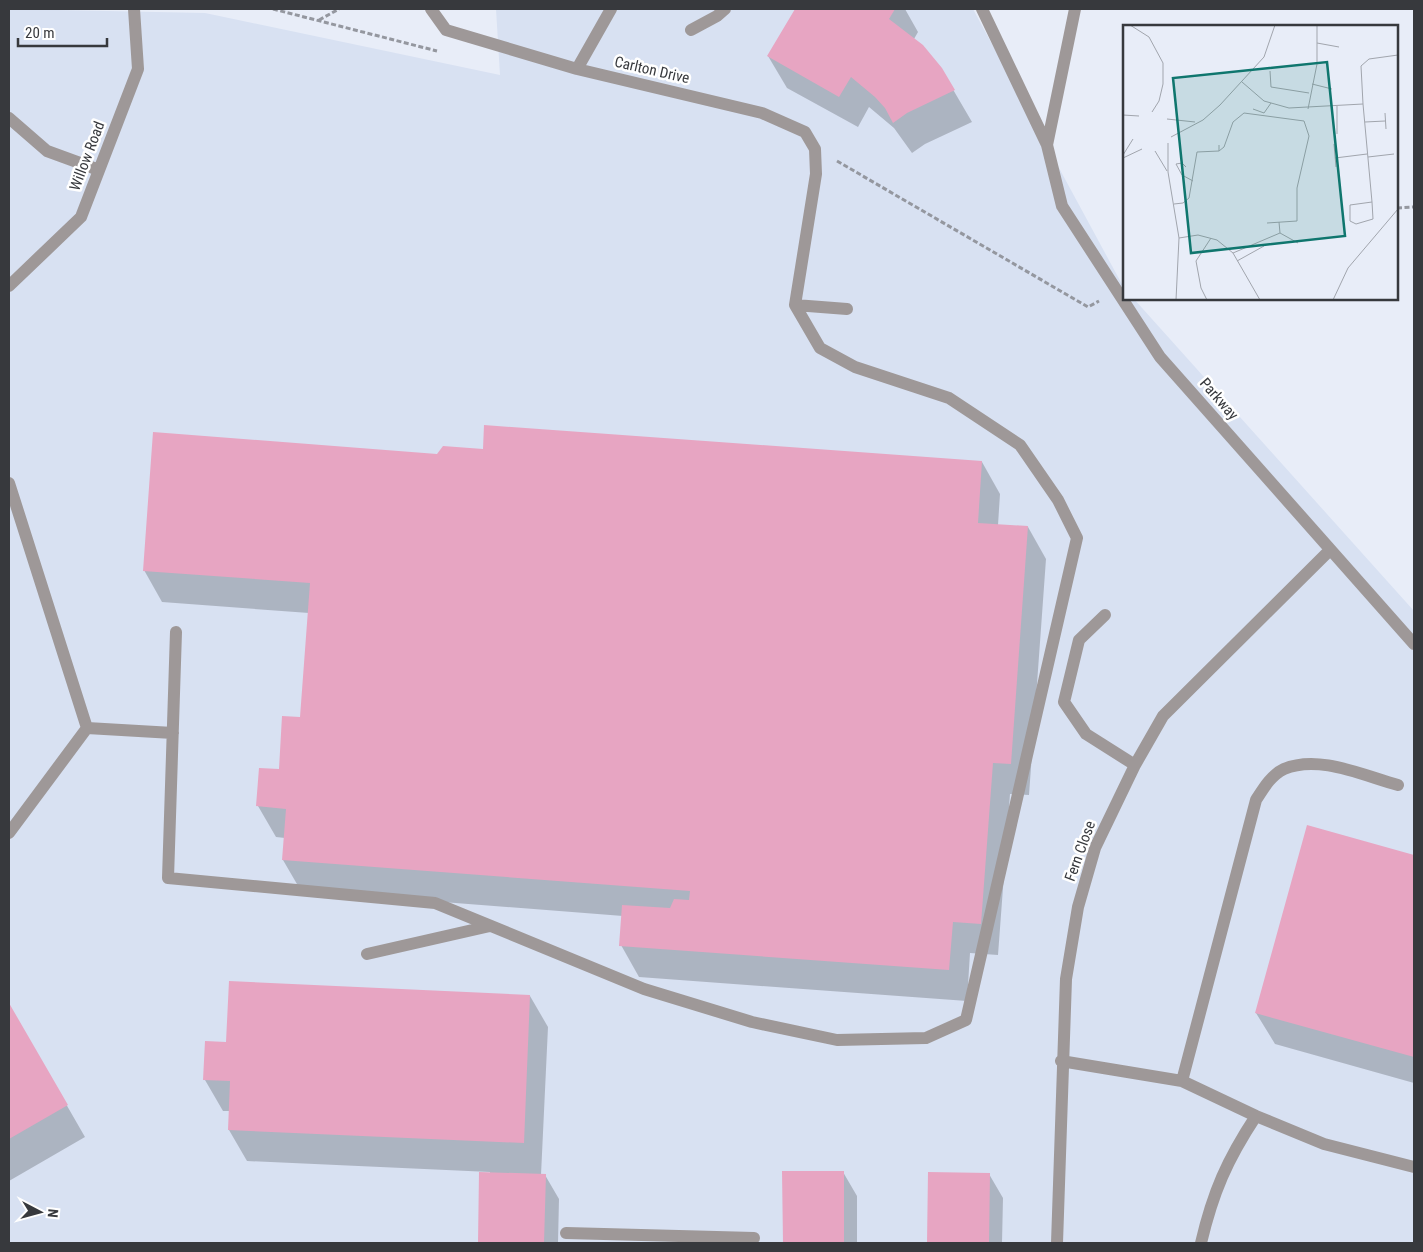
<svg xmlns="http://www.w3.org/2000/svg" width="1423" height="1252" viewBox="0 0 1423 1252" font-family="'Roboto Condensed',sans-serif">
	<style>
		.built { fill: #d8e1f2 }
		.shadow { fill: #0003 }
		.building { fill: #e7a5c2 }
		.lines { fill: none; stroke-linecap: round; stroke-linejoin: round }
		.path { stroke: #94979f; stroke-width: 3; stroke-dasharray: 5 2.5; stroke-linecap: butt }
		.minor { stroke: #9e9898; stroke-width: 12 }
		.labels { text-anchor: middle; dominant-baseline: central; stroke-width: 5; stroke-linejoin: round; paint-order: stroke }
		.street-label { font-size: 15px; fill: #37393d; stroke: #fff }
		.inset-road { fill: none; stroke: #a1a5ad; stroke-width: 1 }
		.view { fill: #0f766e; fill-opacity: 0.15; stroke: #0f766e; stroke-width: 2.5 }
		.inset-edge { fill: none; stroke: #37393d; stroke-width: 2.5 }
	</style>
	<rect width="100%" height="100%" fill="#e8edf8"/>
	<path class="built" d="M 9,9 L 205,13 L 500,75 L 496,9 L 973,9 L 1124,288 L 1124,299 L 1134,299 L 1414,611 L 1414,1243 L 9,1243 Z"/>
	<path class="shadow" d="M 796,9 L 905,9 L 918,32 L 914,39 L 941,69 L 972,122 L 925,144 L 912,153 L 894,128 L 869,107 L 858,127 L 787,88 L 768,56 Z
		M 484,450 L 982,462 L 1000,494 L 998,525 L 1028,527 L 1046,559 L 1029,795 L 1010,794 L 998,955 L 970,953 L 967,1001 L 639,977 L 621,945 L 623,916 L 301,891 L 283,860 L 285,838 L 276,837 L 258,806 L 280,771 L 301,719 L 309,613 L 162,602 L 144,570 L 438,455 Z
		M 1308,827 L 1414,856 L 1414,1083 L 1275,1044 L 1256,1013 Z
		M 530,996 L 548,1027 L 541,1175 L 545,1175 L 559,1199 L 558,1243 L 479,1243 L 481,1174 L 490,1174 L 490,1172 L 247,1161 L 229,1130 L 230,1111 L 223,1111 L 205,1080 L 227,1043 Z
		M 9,1005 L 85,1137 L 9,1181 Z
		M 784,1172 L 843,1172 L 857,1196 L 857,1243 L 784,1243 Z
		M 929,1174 L 989,1174 L 1003,1198 L 1002,1243 L 928,1243 Z"/>
	<path class="building" d="M 795,9 L 895,9 L 889,19 L 923,45 L 942,68 L 955,90 L 907,113 L 893,123 L 885,108 L 875,97 L 851,77 L 839,97 L 767,56 Z
		M 484,425 L 982,461 L 978,523 L 1028,526 L 1011,764 L 993,763 L 981,924 L 953,922 L 949,970 L 619,946 L 622,905 L 670,908 L 674,899 L 689,900 L 690,891 L 282,860 L 286,809 L 256,806 L 259,768 L 279,769 L 282,716 L 300,717 L 310,583 L 143,571 L 153,432 L 437,454 L 443,446 L 483,449 Z
		M 1307,825 L 1414,855 L 1414,1057 L 1255,1013 Z
		M 229,981 L 530,995 L 524,1143 L 228,1130 L 230,1081 L 203,1080 L 205,1041 L 226,1042 Z
		M 9,1003 L 68,1105 L 9,1139 Z
		M 782,1171 L 844,1171 L 844,1243 L 783,1243 Z
		M 479,1172 L 546,1174 L 544,1243 L 478,1243 Z
		M 928,1172 L 990,1173 L 989,1243 L 927,1243 Z"/>
	<g class="lines">
		<path class="path" d="M 273,9 L 437,51
			M 319,20 L 339,9
			M 837,161 L 1088,307 L 1099,301
			M 1397,208 L 1414,207"/>
		<path class="minor" d="M 431,9 L 446,30 L 577,69 L 762,113 L 805,132 L 815,149 L 816,174 L 795,305 L 847,309
			M 982,9 L 1047,145 L 1062,206 L 1160,357 L 1414,644
			M 691,30 L 717,16 L 725,9
			M 577,69 L 611,9
			M 9,118 L 47,151 L 99,170
			M 1047,145 L 1075,9
			M 9,286 L 81,217 L 138,69 L 134,9
			M 9,483 L 87,728
			M 1105,615 L 1079,640 L 1064,702 L 1086,734 L 1135,765
			M 176,632 L 168,878 L 435,903 L 644,989 L 752,1022 L 837,1040 L 926,1038 L 966,1020 L 1077,538 L 1058,500 L 1020,445 L 949,398 L 855,367 L 820,348 L 795,305
			M 9,833 L 87,728 L 173,733
			M 367,954 L 490,926
			M 1061,1061 L 1182,1081 L 1256,1116 L 1324,1144 L 1414,1167
			M 1182,1081 L 1256,800 C 1263,789 1271,775 1284,769 C 1319,754 1364,776 1398,785
			M 566,1233 L 754,1238
			M 1057,1243 L 1066,979 L 1078,907 L 1095,848 L 1135,765 L 1163,716 L 1330,550
			M 1201,1243 C 1213,1192 1227,1160 1256,1116"/>
	</g>
	<g class="labels">
		<g class="street-label">
			<text transform="translate(652 70) rotate(13)">Carlton Drive</text>
			<text transform="translate(87 156) rotate(-69)">Willow Road</text>
			<text transform="translate(1219 399) rotate(49)">Parkway</text>
			<text transform="translate(1080 851) rotate(-70)">Fern Close</text>
		</g>
	</g>
	<g transform="translate(1123 25)">
		<rect width="275" height="275" fill="#e8edf8"/>
		<path class="inset-road" d="M 7,0 L 26,12 L 40,38 L 40,59 L 36,76 L 29,87M 194,18 L 216,22M 147,46 L 148,62 L 186,68M 119,57 L 141,76 L 166,83 L 240,79 L 249,177 L 227,180 L 227,196 L 233,199 L 250,194 L 249,177M 189,59 L 209,64M 240,79 L 238,41 L 246,34 L 275,30M 214,81 L 214,109M 130,84 L 141,88 L 148,78M 185,84 L 194,39 L 194,0M 262,88 L 263,104M 0,90 L 16,91M 44,94 L 72,97M 242,97 L 262,96M 48,112 L 80,95 L 97,80 L 141,32 L 152,0M 45,118 L 45,147 L 56,213 L 53,275M 211,119 L 213,142M 32,126 L 44,146M 96,126 L 101,122 L 110,97 L 121,88 L 181,96 L 186,111 L 174,163 L 174,196 L 144,198M 0,130 L 10,114M 245,132 L 271,129M 0,133 L 19,124M 212,133 L 244,129M 63,142 L 59,138 L 53,139 L 59,150 L 70,156M 51,179 L 60,178 L 66,173 L 74,127 L 96,126 L 96,120M 156,197 L 157,208 L 175,218M 56,213 L 75,210 L 94,215 L 110,228 L 137,275M 110,228 L 157,208M 114,236 L 141,221M 84,275 L 78,263 L 73,236 L 88,213M 210,275 L 225,243 L 275,184"/>
		<path class="view" d="M 204,37 L 222,211 L 68,228 L 50,53 Z"/>
		<rect width="275" height="275" class="inset-edge"/>
	</g>
	<rect width="1423" height="1252" fill="none" stroke="#37393d" stroke-width="20"/>
	<g transform="translate(40 1212) rotate(96)" stroke="#ffffff" stroke-width="4" paint-order="stroke">
	<path d="M0-4L9 19L0 12L-9 19Z" fill="#37393d"/>
	<text y="-8" font-size="14" font-weight="bold" text-anchor="middle" fill="#37393d">N</text>
	</g>
	<path d="M18 38v8h89v-8" fill="none" stroke="#37393d" stroke-width="2.5"/>
	<text x="25" y="38" font-size="15" fill="#37393d" stroke="#ffffff" stroke-width="4" paint-order="stroke">20 m</text>
</svg>
